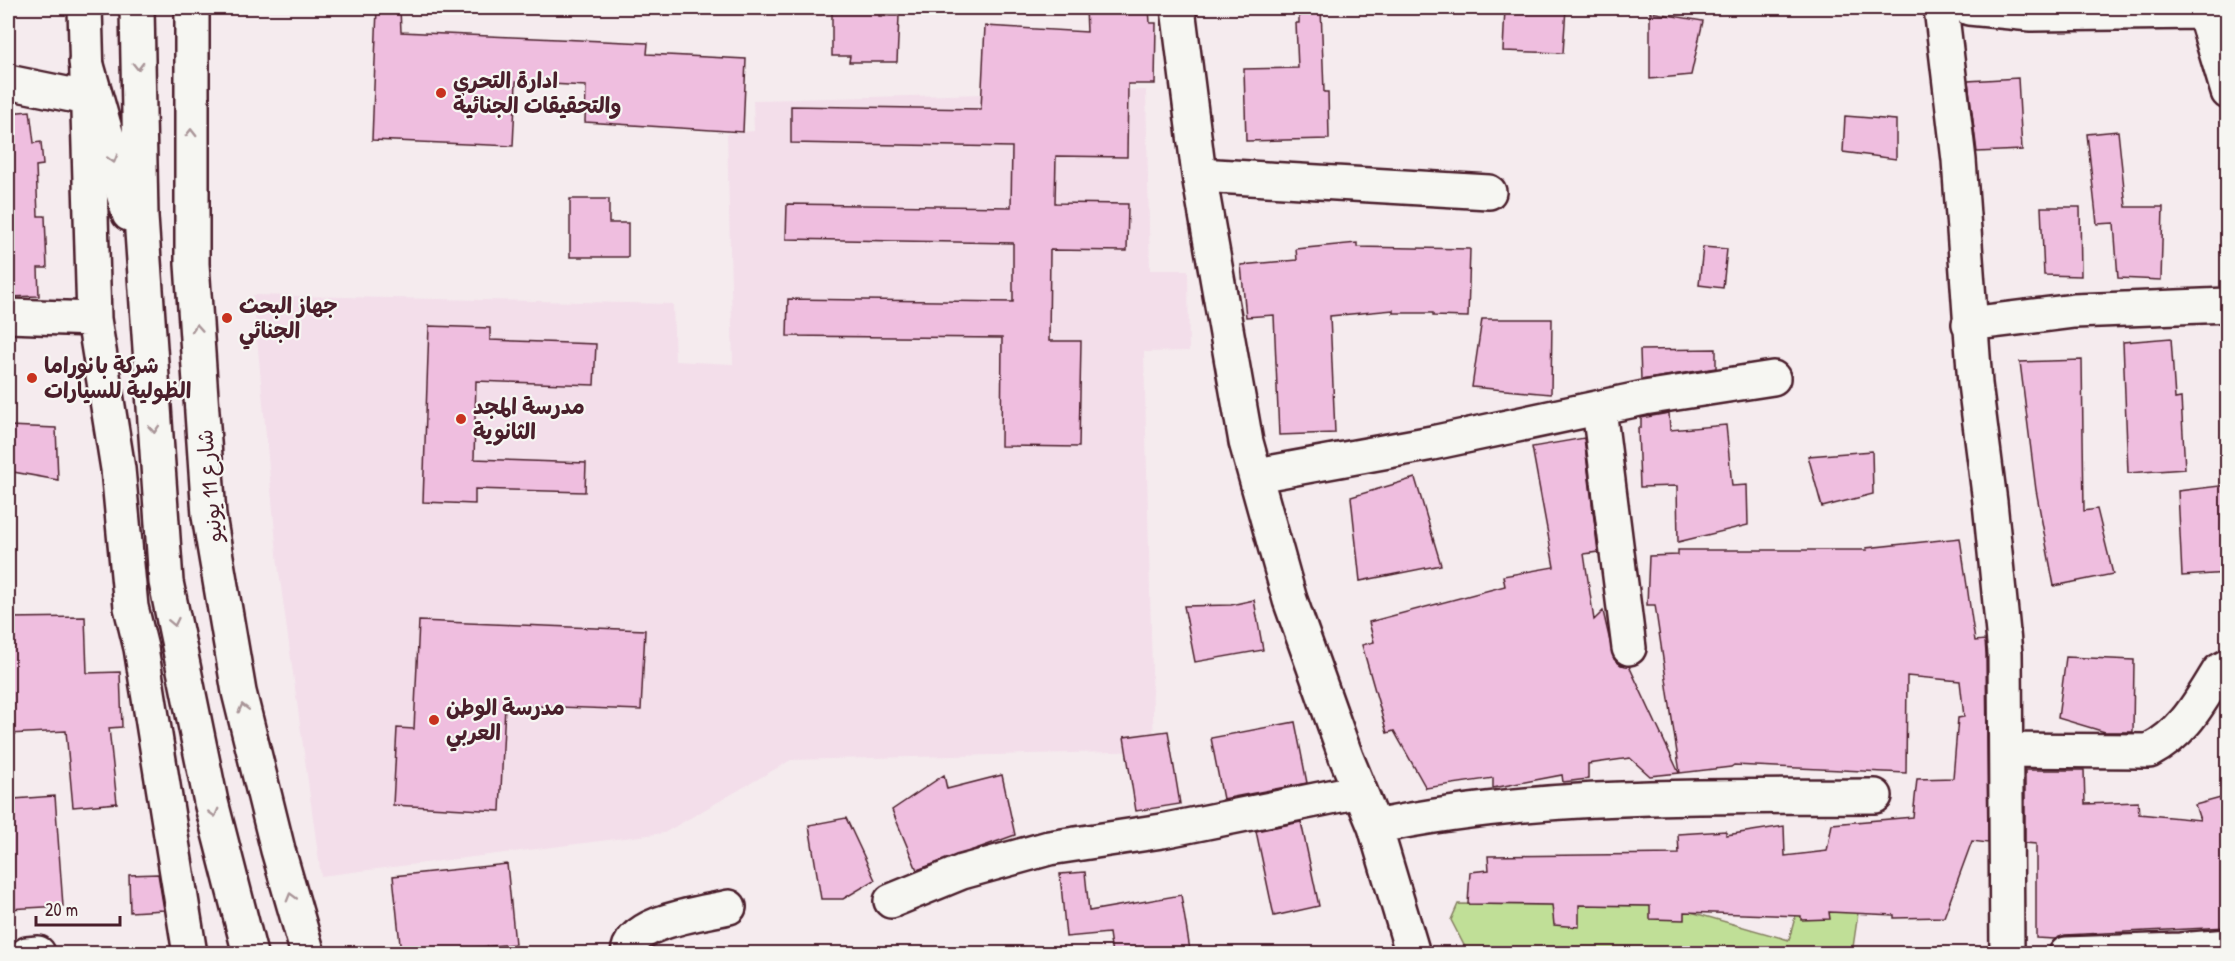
<svg xmlns="http://www.w3.org/2000/svg" width="2235" height="961" viewBox="0 0 2235 961" font-family="'Patrick Hand','Playpen Sans Arabic',sans-serif">
	<style>
		.built { fill: #f3deea }
		.green { fill: #c0df97; stroke: #857f61; stroke-width: 1.5 }
		.building { fill: #efbedf; stroke: #4a1f2b; stroke-width: 1.5 }
		.lines { fill: none; stroke-linecap: round; stroke-linejoin: round }
		.minor-casing { stroke: #4a1f2b; stroke-width: 38 }
		.highway-casing { stroke: #4a1f2b; stroke-width: 38 }
		.minor { stroke: #f6f6f2; stroke-width: 33 }
		.highway { stroke: #f6f6f2; stroke-width: 33 }
		.oneway { stroke: #a99598 }
		.poi-dot { fill: #c8321e; stroke: #f6f6f2; stroke-width: 2 }
		.labels { text-anchor: middle; dominant-baseline: central; stroke-width: 4.5; stroke-linejoin: round; paint-order: stroke }
		.poi-label { font-size: 22px; font-weight: bold; fill: #4a1f2b; stroke: #f6f6f2; text-anchor: start }
		.street-label { font-size: 22px; fill: #4a1f2b; stroke: #f6f6f2 }
	</style>
	<rect width="100%" height="100%" fill="#f5ebee"/>
	<filter id="ink" filterUnits="userSpaceOnUse"><feTurbulence type="fractalNoise" baseFrequency=".0167" numOctaves="2"/><feDisplacementMap in="SourceGraphic" scale="12" xChannelSelector="R" yChannelSelector="G"/><feConvolveMatrix kernelMatrix="1 2 1 2 8 2 1 2 1" color-interpolation-filters="sRGB"/></filter>
	<g filter="url(#ink)">
		<path class="built" d="M 1146,90 L 1150,270 L 1188,270 L 1189,351 L 1144,352 L 1154,751 L 791,760 L 664,833 L 321,876 L 278,565 L 253,295 L 673,304 L 675,361 L 733,364 L 727,133 L 754,131 L 753,100 Z"/>
		<path class="green" d="M 1458,904 L 1670,906 L 1789,940 L 1798,906 L 1858,913 L 1852,954 L 1468,953 L 1451,920 Z"/>
		<path class="building" d="M 377,8 L 400,8 L 401,32 L 648,43 L 647,54 L 746,59 L 743,132 L 585,122 L 586,86 L 516,82 L 513,146 L 372,140 Z
			M 832,8 L 879,8 L 879,16 L 899,16 L 897,62 L 849,62 L 850,56 L 832,56 Z
			M 1086,8 L 1149,8 L 1150,23 L 1156,23 L 1155,84 L 1128,84 L 1127,157 L 1056,156 L 1055,203 L 1128,204 L 1127,251 L 1050,250 L 1049,341 L 1081,341 L 1079,447 L 1001,446 L 1002,338 L 787,336 L 788,299 L 1013,302 L 1013,243 L 786,239 L 787,204 L 1011,207 L 1012,147 L 791,143 L 791,106 L 981,109 L 985,26 L 1087,32 Z
			M 1299,8 L 1321,8 L 1324,92 L 1328,92 L 1329,139 L 1246,141 L 1244,69 L 1298,68 L 1296,23 L 1299,23 Z
			M 1505,8 L 1566,8 L 1563,53 L 1503,51 Z
			M 1650,12 L 1703,21 L 1691,75 L 1650,79 Z
			M 2018,78 L 2022,150 L 1977,152 L 1968,81 Z
			M 30,111 L 34,143 L 41,142 L 43,165 L 36,166 L 38,216 L 45,216 L 47,268 L 38,268 L 39,296 L 8,297 L 8,113 Z
			M 1845,116 L 1896,120 L 1896,159 L 1843,152 Z
			M 2118,131 L 2126,207 L 2163,207 L 2161,280 L 2118,278 L 2114,223 L 2097,224 L 2087,134 Z
			M 570,199 L 609,199 L 609,223 L 628,223 L 628,257 L 570,257 Z
			M 2041,207 L 2080,207 L 2081,276 L 2044,275 Z
			M 1357,243 L 1357,247 L 1470,249 L 1468,317 L 1433,316 L 1433,313 L 1393,313 L 1393,310 L 1330,316 L 1335,433 L 1279,435 L 1274,315 L 1246,317 L 1241,265 L 1297,260 L 1296,249 Z
			M 1703,247 L 1727,249 L 1723,288 L 1699,285 Z
			M 1482,319 L 1552,319 L 1551,394 L 1472,387 Z
			M 429,326 L 490,328 L 490,340 L 596,344 L 594,385 L 476,381 L 474,459 L 586,463 L 585,492 L 475,489 L 475,504 L 423,502 Z
			M 2171,338 L 2175,399 L 2181,398 L 2185,469 L 2128,473 L 2123,342 Z
			M 1716,349 L 1716,368 L 1641,380 L 1640,350 Z
			M 2082,360 L 2084,511 L 2097,509 L 2113,574 L 2054,586 L 2036,490 L 2020,362 Z
			M 1669,413 L 1670,430 L 1726,425 L 1732,486 L 1747,485 L 1748,525 L 1678,542 L 1677,486 L 1640,487 L 1638,428 L 1641,428 L 1641,418 Z
			M 8,426 L 56,428 L 58,480 L 8,471 Z
			M 1584,438 L 1598,552 L 1584,554 L 1594,620 L 1603,611 L 1614,659 L 1621,665 L 1629,666 L 1679,773 L 1650,776 L 1630,758 L 1588,764 L 1588,779 L 1563,782 L 1562,775 L 1493,788 L 1493,778 L 1426,788 L 1394,731 L 1387,733 L 1362,645 L 1374,642 L 1369,622 L 1505,586 L 1503,576 L 1554,567 L 1532,447 Z
			M 1872,451 L 1873,494 L 1822,507 L 1808,456 Z
			M 1415,478 L 1441,565 L 1360,581 L 1351,497 Z
			M 2228,485 L 2228,573 L 2182,576 L 2178,491 Z
			M 1960,538 L 1975,641 L 1985,640 L 1986,654 L 1988,843 L 1972,841 L 1944,917 L 1894,918 L 1894,915 L 1829,912 L 1830,919 L 1801,920 L 1801,916 L 1684,912 L 1684,920 L 1650,919 L 1650,906 L 1579,905 L 1579,927 L 1554,925 L 1552,905 L 1468,904 L 1470,872 L 1489,870 L 1488,856 L 1679,854 L 1678,834 L 1726,831 L 1726,835 L 1784,826 L 1785,856 L 1827,851 L 1832,824 L 1913,817 L 1917,779 L 1953,778 L 1958,718 L 1964,717 L 1960,681 L 1907,676 L 1906,773 L 1734,765 L 1731,767 L 1680,773 L 1655,605 L 1647,605 L 1649,556 L 1678,555 L 1678,550 L 1867,550 L 1866,548 Z
			M 1254,600 L 1263,650 L 1195,662 L 1184,606 L 1231,605 Z
			M 85,617 L 87,673 L 120,672 L 122,727 L 109,728 L 117,803 L 73,807 L 66,731 L 8,734 L 8,618 Z
			M 419,621 L 645,630 L 641,710 L 505,705 L 500,811 L 393,805 L 397,728 L 414,729 Z
			M 2066,657 L 2134,660 L 2133,732 L 2105,732 L 2058,718 Z
			M 1295,722 L 1307,783 L 1223,799 L 1211,738 Z
			M 1168,731 L 1180,804 L 1136,811 L 1124,737 Z
			M 2025,770 L 2084,770 L 2085,804 L 2138,802 L 2139,814 L 2200,820 L 2195,805 L 2228,796 L 2228,927 L 2065,935 L 2055,939 L 2036,938 L 2036,844 L 2025,843 Z
			M 944,775 L 947,789 L 1002,775 L 1015,835 L 917,870 L 892,810 Z
			M 55,796 L 63,906 L 8,909 L 8,804 L 14,804 L 14,799 Z
			M 846,818 L 875,880 L 843,899 L 821,899 L 809,825 Z
			M 1301,822 L 1319,906 L 1274,916 L 1256,831 Z
			M 507,864 L 515,944 L 401,954 L 393,876 Z
			M 1085,872 L 1089,911 L 1181,895 L 1190,950 L 1168,954 L 1112,954 L 1109,933 L 1066,937 L 1060,874 Z
			M 158,874 L 164,910 L 130,912 L 129,875 Z"/>
		<g class="lines">
			<g class="minor-casing">
				<path id="minor" d="M 85,8 L 94,319 L 118,469 L 131,607 L 141,648 L 190,954
					M 1178,8 L 1199,175 L 1246,442 L 1290,600 L 1346,757 L 1375,827 L 1413,954
					M 1941,8 L 1959,160 L 1975,384 L 1990,502 L 2005,653 L 2007,954
					M 1969,8 L 2031,14 L 2204,12 L 2218,8
					M 2204,12 L 2228,92
					M 8,82 L 86,98
					M 1199,175 L 1489,192
					M 8,316 L 94,319
					M 1969,324 L 2074,311 L 2228,305
					M 1599,409 L 1629,648
					M 1257,475 L 1432,443 L 1644,398 L 1773,378
					M 2007,750 L 2149,751 C 2184,733 2199,703 2219,671 L 2228,666
					M 1375,827 C 1539,792 1708,797 1875,796
					M 891,901 L 962,872 L 1049,848 L 1162,831 L 1360,791
					M 27,954 L 38,953
					M 628,954 C 629,921 704,913 729,907
					M 2066,954 L 2180,950 L 2228,946"/>
			</g>
			<g class="highway-casing">
				<path id="highway" d="M 137,8 L 141,217 L 166,582 L 211,802 L 250,954
					M 192,8 L 192,264 L 209,516 L 239,692 L 278,850 L 308,954
					M 86,62 L 129,214"/>
			</g>
			<use href="#minor" class="minor"/>
			<use href="#highway" class="highway"/>
		</g>
		<defs><path id="oneway-chevron" d="M-2-3.5L2.5 0L-2 3.5" fill="none" stroke-width="1.6" stroke-linecap="round" stroke-linejoin="round" transform="scale(1.5)"/></defs>
		<g class="oneway">
			<use href="#oneway-chevron" transform="translate(138 66) rotate(89)"/>
			<use href="#oneway-chevron" transform="translate(191 133) rotate(-90)"/>
			<use href="#oneway-chevron" transform="translate(113 159) rotate(74)"/>
			<use href="#oneway-chevron" transform="translate(197 328) rotate(-94)"/>
			<use href="#oneway-chevron" transform="translate(154 429) rotate(86)"/>
			<use href="#oneway-chevron" transform="translate(174 622) rotate(78)"/>
			<use href="#oneway-chevron" transform="translate(243 708) rotate(-104)"/>
			<use href="#oneway-chevron" transform="translate(214 813) rotate(75)"/>
			<use href="#oneway-chevron" transform="translate(291 897) rotate(-106)"/>
		</g>
	</g>
	<g class="poi-dot">
		<circle cx="441" cy="93" r="6"/>
		<circle cx="227" cy="318" r="6"/>
		<circle cx="32" cy="378" r="6"/>
		<circle cx="461" cy="419" r="6"/>
		<circle cx="434" cy="720" r="6"/>
	</g>
	<g class="labels">
		<g class="poi-label">
			<text x="453" y="80">ادارة التحري<tspan x="453" dy="25">والتحقيقات الجنائية</tspan></text>
			<text x="239" y="305">جهاز البحث<tspan x="239" dy="25">الجنائي</tspan></text>
			<text x="44" y="365">شركة بانوراما<tspan x="44" dy="25">الظولية للسيارات</tspan></text>
			<text x="473" y="406">مدرسة المجد<tspan x="473" dy="25">الثانوية</tspan></text>
			<text x="446" y="707">مدرسة الوطن<tspan x="446" dy="25">العربي</tspan></text>
		</g>
		<g class="street-label">
			<text transform="translate(209 486) rotate(-95)">شارع 11 يونيو</text>
		</g>
	</g>
	<rect width="2235" height="961" fill="none" stroke="#f6f6f2" stroke-width="30"/>
	<rect x="15" y="15" width="2205" height="931" fill="none" stroke="#4a1f2b" stroke-width="2" filter="url(#ink)"/>
	<path d="M36 916v9h84v-9" fill="none" stroke="#4a1f2b" stroke-width="3"/>
	<text x="45" y="916" font-size="18" fill="#4a1f2b" stroke="#f6f6f2" stroke-width="4.5" paint-order="stroke">20 m</text>
</svg>
